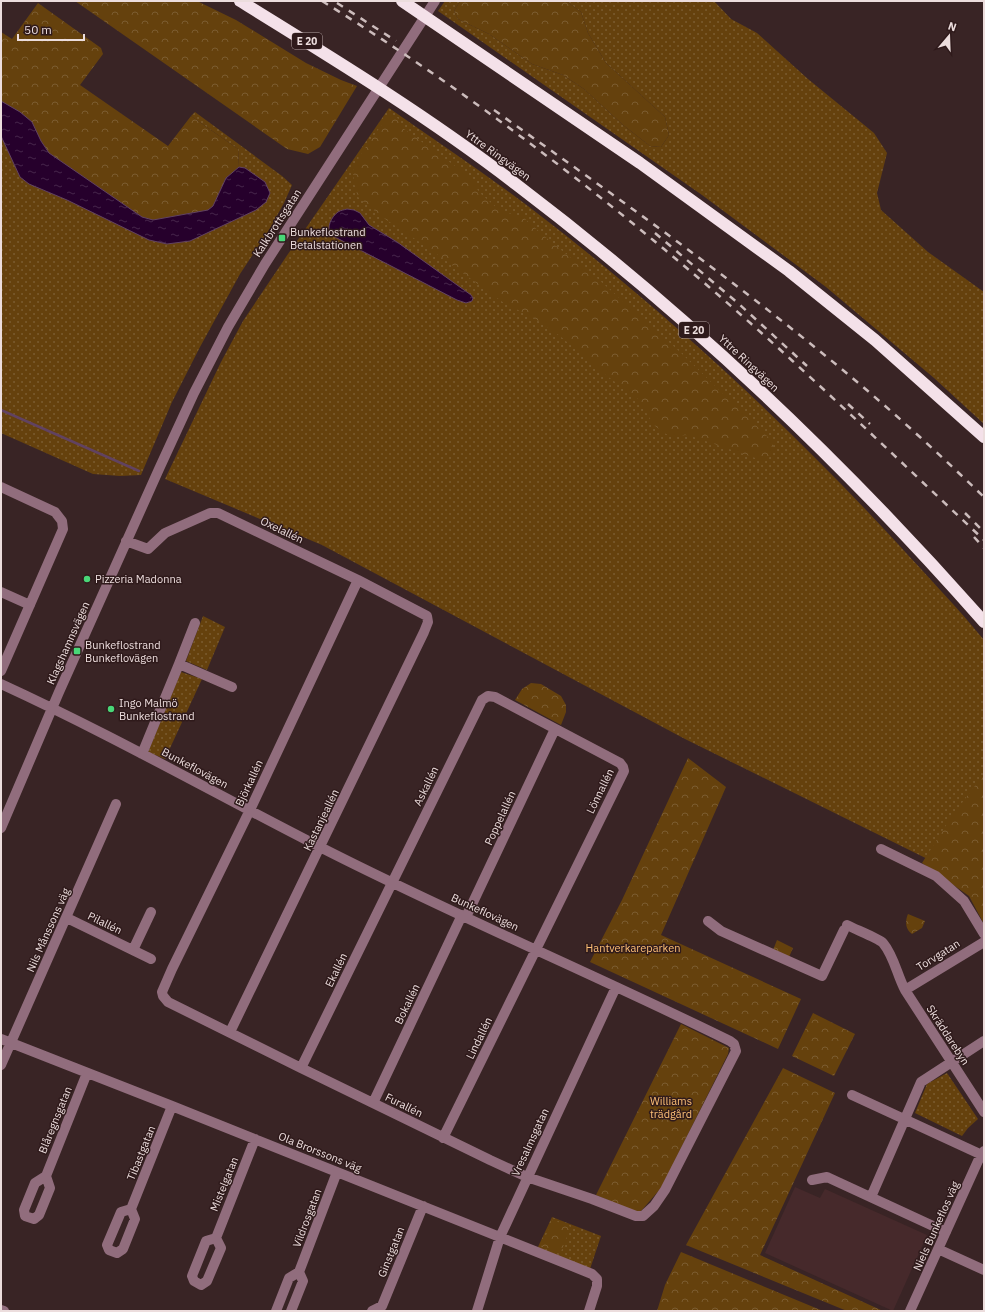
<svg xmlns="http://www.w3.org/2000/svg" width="985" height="1312" viewBox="0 0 985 1312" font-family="'IBM Plex Sans',sans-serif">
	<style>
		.built { fill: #46292b }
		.grass { fill: url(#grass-dots) }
		.forest { fill: url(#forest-crowns) }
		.water { fill: url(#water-ripples); stroke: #614261 }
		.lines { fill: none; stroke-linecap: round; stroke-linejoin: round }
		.stream { stroke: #614261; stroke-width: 2.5 }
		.minor { stroke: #916d7d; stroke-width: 10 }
		.highway { stroke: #f4e1e9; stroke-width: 12 }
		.rail { stroke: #ccbcbc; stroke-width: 2.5; stroke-dasharray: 7 7; stroke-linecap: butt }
		.poi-dot { fill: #49d778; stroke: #2f1a1b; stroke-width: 1.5 }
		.labels { text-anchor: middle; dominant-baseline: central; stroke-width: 3; stroke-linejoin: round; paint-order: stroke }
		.shield { fill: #2f1a1b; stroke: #b3a2a3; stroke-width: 1 }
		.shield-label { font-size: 10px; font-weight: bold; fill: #ecdddd }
		.street-label { font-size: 11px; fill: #ecdddd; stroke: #2f1a1b }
		.poi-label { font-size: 11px; fill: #ecdddd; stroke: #2f1a1b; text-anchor: start }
		.park-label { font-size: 11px; fill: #fec076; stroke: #2f1a1b }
	</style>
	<defs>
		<pattern id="grass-dots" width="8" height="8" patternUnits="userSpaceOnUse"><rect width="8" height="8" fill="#65410d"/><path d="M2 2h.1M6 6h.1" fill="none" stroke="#7b5c30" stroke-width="1.8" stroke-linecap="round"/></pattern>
		<pattern id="forest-crowns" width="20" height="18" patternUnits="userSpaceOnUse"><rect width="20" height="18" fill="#65410d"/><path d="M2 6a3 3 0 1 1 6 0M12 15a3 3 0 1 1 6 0" fill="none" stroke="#7b5c30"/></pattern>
		<pattern id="water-ripples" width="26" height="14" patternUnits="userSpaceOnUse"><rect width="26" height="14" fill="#26002c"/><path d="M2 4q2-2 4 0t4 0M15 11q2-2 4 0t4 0" fill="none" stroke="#46254a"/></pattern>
	</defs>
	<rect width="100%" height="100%" fill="#392425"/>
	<path class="built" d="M 795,1187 L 820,1198 L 825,1189 L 927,1235 L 893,1311 L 765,1253 Z"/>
	<path class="grass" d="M 445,1 L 460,1 L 454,11 L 458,19 L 489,34 L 532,64 L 563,75 L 584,89 L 623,125 L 650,146 L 661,147 L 669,135 L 665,117 L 606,63 L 588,33 L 581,12 L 566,1 L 714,1 L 731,19 L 757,33 L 808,79 L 874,133 L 887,153 L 877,193 L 881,210 L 928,252 L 984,292 L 984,424 L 934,378 L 826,287 L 702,195 L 438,11 Z
		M 389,108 C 439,143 489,176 537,213 C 667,313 787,424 898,544 C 927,576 957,607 984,640 L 984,887 L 685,739 L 322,545 L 165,479 L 221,362 L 243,321 L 288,254 Z
		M 195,112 L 282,176 L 292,185 L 284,203 L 269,230 L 240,274 L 200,347 L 172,402 L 141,475 L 120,476 L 93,474 L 1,433 L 1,136 L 20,177 L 29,184 L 67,200 L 190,241 L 245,168 L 239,167 L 238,149 L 191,116 Z
		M 203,616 L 225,627 L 207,670 L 186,661 Z
		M 181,672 L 202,679 L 165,759 L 148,752 Z
		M 947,1073 L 978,1119 L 968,1128 L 962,1136 L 915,1113 L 927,1084 Z
		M 552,1217 L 601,1236 L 590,1269 L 537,1249 Z"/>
	<path class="forest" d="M 75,1 L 197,1 L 236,20 L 306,63 L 341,80 L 357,86 L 320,147 L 308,154 L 287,149 Z
		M 460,1 L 566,1 L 581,12 L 588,33 L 606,63 L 665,117 L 669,135 L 661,147 L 650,146 L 623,125 L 584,89 L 563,75 L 532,64 L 489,34 L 458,19 L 454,11 Z
		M 38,3 L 101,48 L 103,54 L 80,85 L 168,146 L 191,116 L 238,149 L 239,167 L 226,178 L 213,206 L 208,210 L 153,220 L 142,217 L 49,153 L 41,141 L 32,122 L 20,112 L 1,101 L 1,32 L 12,39 Z
		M 391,115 L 401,120 L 400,126 L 473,179 L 477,189 L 481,194 L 497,208 L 505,213 L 514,214 L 523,217 L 551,242 L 598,279 L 680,352 L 771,440 L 773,446 L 769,458 L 764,461 L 688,435 L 671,436 L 664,433 L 655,426 L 647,414 L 638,399 L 603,373 L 560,336 L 534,318 L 504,303 L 427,247 L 382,217 L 358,197 L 354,183 L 353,170 L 358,158 L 385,120 Z
		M 531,683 L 541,684 L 561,696 L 566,705 L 566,712 L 561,725 L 515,700 L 522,689 Z
		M 688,758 L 726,787 L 661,935 L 801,999 L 778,1049 L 590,962 L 622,900 Z
		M 984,774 L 984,924 L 969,896 L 922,863 L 952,816 Z
		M 908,914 L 925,921 L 922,928 L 912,934 C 905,929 905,921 908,914 Z
		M 777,940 L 793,948 L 789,957 L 773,950 Z
		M 813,1013 L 855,1034 L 834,1076 L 792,1056 Z
		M 681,1024 L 729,1048 L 728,1054 L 661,1188 L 641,1211 L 636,1212 L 596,1195 Z
		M 783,1068 L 835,1093 L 760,1255 L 883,1311 L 847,1311 L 686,1245 Z
		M 553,1220 L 571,1227 L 560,1254 L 541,1246 Z
		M 681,1252 L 823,1311 L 657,1311 L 665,1285 Z"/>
	<path class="water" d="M 1,101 L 20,112 L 32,122 L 41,141 L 49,153 L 142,217 L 153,220 L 208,210 L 213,206 L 226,178 L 239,167 L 245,168 L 265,182 L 270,193 L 266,202 L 256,210 L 190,241 L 167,244 L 149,240 L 67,200 L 29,184 L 20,177 L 1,136 Z
		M 347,209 L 354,210 L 360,213 L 369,225 L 397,242 L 471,295 L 473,298 L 472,301 L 466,303 L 457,300 L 331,235 C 326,228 331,217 338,212 C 341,210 344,210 347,209 Z"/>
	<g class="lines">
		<path class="stream" d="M 1,410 L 139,471"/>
		<path class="minor" d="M 1,487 L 55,512 L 62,521 L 63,529 L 1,671
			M 126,541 L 148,549 L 165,533 L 210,513 L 218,513 L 358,580 L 427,616 L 428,622 L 424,632 L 230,1032
			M 1,592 L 30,605
			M 179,664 L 232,687
			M 1,684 C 110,734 214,793 320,847 C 455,916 594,974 730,1041 L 734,1044 L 736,1051 L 665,1190 L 654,1206 L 643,1216 L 636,1216 L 592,1199 L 527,1177 L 490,1160 L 301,1068 L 168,1002 L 163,996 L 162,992 L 172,969 L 250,810 L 358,580
			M 142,754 L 179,664 L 195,623
			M 1,828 L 59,692 L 159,469 L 194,393 L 228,327 L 265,264 L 435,1
			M 881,849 L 936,876 L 964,901 L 984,934
			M 466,917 L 555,729
			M 67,918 L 151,959
			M 708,921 L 721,931 L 822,976 L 844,930
			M 847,925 C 854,929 878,938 883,943 C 894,956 897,975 905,990 L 984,1112
			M 133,950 L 151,912
			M 905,990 L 984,942
			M 1,1039 L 172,1106 L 592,1274 L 597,1279 L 597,1286 L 589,1311
			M 1,1065 L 116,804
			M 301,1068 L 482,700 L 488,696 L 495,697 L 620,763 L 623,767 L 624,771 L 443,1138
			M 852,1095 L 982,1155
			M 373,1103 L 462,915
			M 46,1176 L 50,1188 L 39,1215 L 34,1219 L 25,1216 L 24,1210 L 35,1183 L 46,1176 L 87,1073
			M 812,1180 L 827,1177 L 946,1232
			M 871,1197 L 921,1082 L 984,1041
			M 131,1209 L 135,1219 L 123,1249 L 117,1253 L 109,1250 L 107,1245 L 121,1212 L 131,1209 L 172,1106
			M 216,1238 L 221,1248 L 207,1281 L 201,1285 L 194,1281 L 192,1276 L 206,1241 L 216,1238 L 255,1139
			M 938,1249 L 984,1270
			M 1,1310 L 4,1311
			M 276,1311 L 289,1278 L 299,1272 L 337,1172
			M 291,1311 L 303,1281 L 299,1272
			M 372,1311 L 382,1306 L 423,1206
			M 477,1311 L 500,1237 L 616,987
			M 910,1311 L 978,1161 L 984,1151"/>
		<path class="highway" d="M 240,1 C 334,59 429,117 517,185 C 687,314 843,462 984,622
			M 402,1 L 640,163 L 789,271 L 875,340 L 984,437"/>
		<path class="rail" d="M 322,1 C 451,81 573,172 689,270 C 791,356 887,449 984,540
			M 337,3 L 396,41
			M 494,110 C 605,189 716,267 822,353 C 878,398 932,447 984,497
			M 655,233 L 739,304 L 807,366
			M 848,404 L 870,424
			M 965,513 L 984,532
			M 974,537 L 984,548"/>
	</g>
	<g class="poi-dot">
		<rect x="278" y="234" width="8" height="8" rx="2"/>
		<circle cx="87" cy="579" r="4"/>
		<rect x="73" y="647" width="8" height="8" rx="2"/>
		<circle cx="111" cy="709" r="4"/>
	</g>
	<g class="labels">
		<g class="shield">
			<rect x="292" y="33" width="30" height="16" rx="3"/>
			<rect x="679" y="322" width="30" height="16" rx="3"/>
		</g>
		<g class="shield-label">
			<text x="307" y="41">E 20</text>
			<text x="694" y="330">E 20</text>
		</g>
		<g class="street-label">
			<text transform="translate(498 155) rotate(36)">Yttre Ringvägen</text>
			<text transform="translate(277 223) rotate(-57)">Kalkbrottsgatan</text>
			<text transform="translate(749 363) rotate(43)">Yttre Ringvägen</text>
			<text transform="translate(282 530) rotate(26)">Oxelallén</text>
			<text transform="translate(68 643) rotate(-66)">Klagshamnsvägen</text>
			<text transform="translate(195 768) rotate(28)">Bunkeflovägen</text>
			<text transform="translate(249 783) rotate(-65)">Björkallén</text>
			<text transform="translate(426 786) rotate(-64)">Askallén</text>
			<text transform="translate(600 791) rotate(-64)">Lönnallén</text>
			<text transform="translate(500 818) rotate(-65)">Poppelallén</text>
			<text transform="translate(321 820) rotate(-64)">Kastanjeallén</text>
			<text transform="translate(485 912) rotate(25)">Bunkeflovägen</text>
			<text transform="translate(105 923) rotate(26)">Pilallén</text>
			<text transform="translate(48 930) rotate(-66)">Nils Månssons väg</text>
			<text transform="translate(938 955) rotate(-32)">Torvgatan</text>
			<text transform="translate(336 970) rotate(-64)">Ekallén</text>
			<text transform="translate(407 1004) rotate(-64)">Bokallén</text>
			<text transform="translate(948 1035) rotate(57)">Skräddarebyn</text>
			<text transform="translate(479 1038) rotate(-64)">Lindallén</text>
			<text transform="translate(404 1105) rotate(26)">Furallén</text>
			<text transform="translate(55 1120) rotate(-68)">Blåregnsgatan</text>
			<text transform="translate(530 1142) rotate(-65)">Vresalmsgatan</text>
			<text transform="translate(320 1152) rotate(22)">Ola Brorssons väg</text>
			<text transform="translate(141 1153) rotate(-68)">Tibastgatan</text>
			<text transform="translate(224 1184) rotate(-68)">Mistelgatan</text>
			<text transform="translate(307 1218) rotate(-69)">Vildrosgatan</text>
			<text transform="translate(936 1226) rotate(-66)">Niels Bunkeflos väg</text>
			<text transform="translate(391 1252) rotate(-68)">Ginstgatan</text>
		</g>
		<g class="poi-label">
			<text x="290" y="232">Bunkeflostrand<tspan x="290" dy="13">Betalstationen</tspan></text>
			<text x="95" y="579">Pizzeria Madonna</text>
			<text x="85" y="645">Bunkeflostrand<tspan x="85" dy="13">Bunkeflovägen</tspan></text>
			<text x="119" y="703">Ingo Malmö<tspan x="119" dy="13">Bunkeflostrand</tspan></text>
		</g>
		<g class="park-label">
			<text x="633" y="948">Hantverkareparken</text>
			<text x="671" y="1101">Williams<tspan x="671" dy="13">trädgård</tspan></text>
		</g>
	</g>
	<rect width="985" height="1312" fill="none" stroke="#ecdddd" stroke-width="4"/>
	<g transform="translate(949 36) rotate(19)" stroke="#2f1a1b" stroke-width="3" paint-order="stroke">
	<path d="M0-3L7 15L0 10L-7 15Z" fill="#ecdddd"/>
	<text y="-6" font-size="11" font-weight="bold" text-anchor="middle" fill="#ecdddd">N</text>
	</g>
	<path d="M18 34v6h66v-6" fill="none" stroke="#ecdddd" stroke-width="2"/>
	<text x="24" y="34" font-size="12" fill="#ecdddd" stroke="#2f1a1b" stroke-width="3" paint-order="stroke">50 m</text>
</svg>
